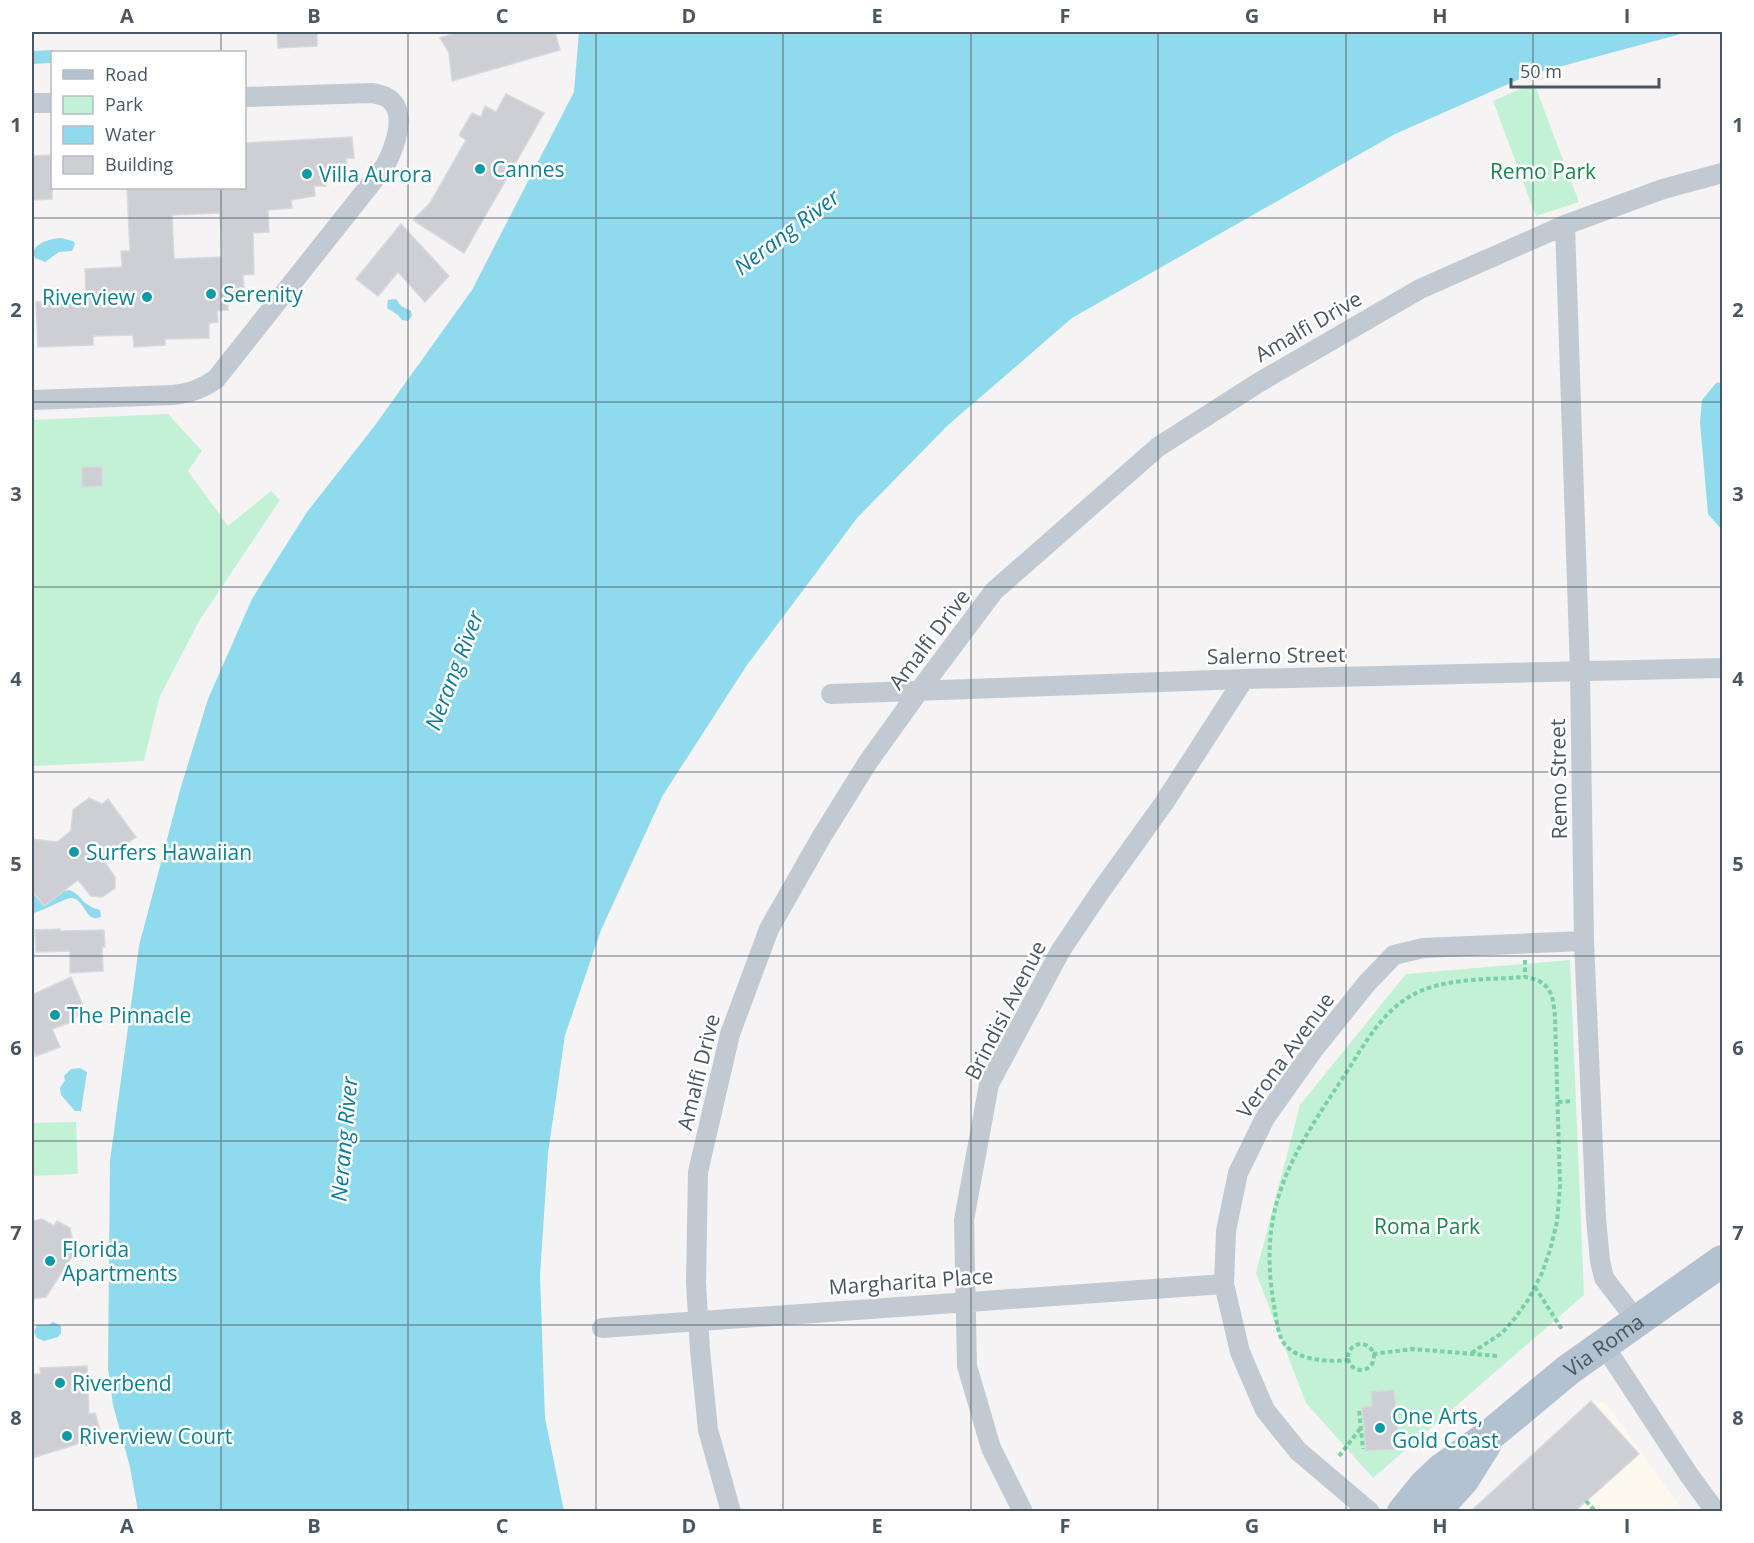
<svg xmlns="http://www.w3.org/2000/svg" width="1754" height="1543" viewBox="0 0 1754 1543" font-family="'Open Sans',sans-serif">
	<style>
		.commercial { fill: #fdf9ef }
		.green { fill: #c3f1d5 }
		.water { fill: #90daee }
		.building { fill: #cdcfd5; stroke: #d7d9de; stroke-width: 1.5; fill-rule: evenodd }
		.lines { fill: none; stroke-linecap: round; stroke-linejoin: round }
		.path { stroke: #7ad0a6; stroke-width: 4; stroke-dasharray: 4.5 3; stroke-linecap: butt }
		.street { stroke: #c1cad2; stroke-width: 20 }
		.primary { stroke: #b3c2d1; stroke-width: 32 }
		.grid { fill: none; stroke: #4a5661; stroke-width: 1.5; stroke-opacity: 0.55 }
		.culture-dot { fill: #0f9aa8; stroke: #fff; stroke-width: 2 }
		.labels { text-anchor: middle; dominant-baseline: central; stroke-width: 5; stroke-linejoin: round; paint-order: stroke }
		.culture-label { font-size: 21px; fill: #0d838f; stroke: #fff; text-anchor: start }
		.park-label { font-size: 21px; fill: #17864f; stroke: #fff }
		.street-label { font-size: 21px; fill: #4a5661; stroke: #fff }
		.water-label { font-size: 22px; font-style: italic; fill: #0c7c9b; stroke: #fff }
		.neatline { fill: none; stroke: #4a5661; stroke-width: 2 }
		.grid-label { font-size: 20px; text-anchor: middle; font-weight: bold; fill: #4a5661 }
	</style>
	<rect width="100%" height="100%" fill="#f5f3f3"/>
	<path class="commercial" d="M 1591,1401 L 1606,1403 L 1683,1511 L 1470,1512 Z"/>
	<path class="green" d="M 1534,83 L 1579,202 L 1536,216 L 1493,101 Z
		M 168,414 L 202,451 L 188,471 L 228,526 L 271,491 L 280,500 L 199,621 L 159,698 L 144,761 L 32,766 L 32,420 Z
		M 1570,960 L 1584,1295 L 1373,1478 L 1306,1403 L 1256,1273 L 1300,1105 L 1406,974 Z
		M 76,1122 L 78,1174 L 32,1176 L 32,1123 Z"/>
	<path class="water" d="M 579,32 L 1688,32 L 1529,75 L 1395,134 L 1072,318 L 947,426 L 857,518 L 747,665 L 663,795 L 601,930 L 565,1035 L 548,1153 L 540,1276 L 545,1418 L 564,1511 L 138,1511 L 130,1467 L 113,1405 L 108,1368 L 110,1161 L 139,946 L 180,790 L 208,699 L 252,599 L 307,512 L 373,428 L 472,290 L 574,92 Z
		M 53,50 L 52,63 L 32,64 L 32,51 Z
		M 61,238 L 73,241 L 75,244 L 72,251 L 59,252 L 45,262 L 35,258 L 33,252 C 38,241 51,239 61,238 Z
		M 396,299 L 401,306 L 411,311 L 412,316 L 408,321 L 402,320 L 398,315 L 387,308 L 388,300 Z
		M 1722,382 L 1722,530 L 1708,514 L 1700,422 L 1702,400 L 1716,383 Z
		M 70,890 C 83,896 81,905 100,910 L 101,917 C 85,924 86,900 72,898 C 66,897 42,912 32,913 L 32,892 L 44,906 L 64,891 Z
		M 80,1068 L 87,1072 L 81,1111 L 75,1111 L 61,1095 L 60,1088 L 65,1080 L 64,1076 L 71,1069 Z
		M 53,1322 L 61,1326 L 61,1333 L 58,1337 L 44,1341 L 37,1338 L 34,1332 L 37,1325 L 48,1325 Z"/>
	<path class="building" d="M 277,32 L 317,32 L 317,46 L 278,48 Z
		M 458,32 L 555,32 L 560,50 L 452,81 L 449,53 L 440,38 Z
		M 506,94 L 544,113 L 464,253 L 413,220 L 430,203 L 466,140 L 459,135 L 472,113 L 481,117 L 485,106 L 496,112 Z
		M 352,137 L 354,158 L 346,158 L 347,164 L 337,164 L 338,175 L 325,175 L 326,186 L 314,186 L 315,196 L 291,200 L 292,208 L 268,210 L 269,232 L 253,233 L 254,274 L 243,275 L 244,289 L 235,289 L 236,300 L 228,300 L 228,310 L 217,311 L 218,322 L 209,323 L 209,338 L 165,339 L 165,345 L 134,347 L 133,335 L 93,336 L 93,345 L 38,347 L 36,302 L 86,300 L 85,269 L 122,267 L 121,251 L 130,251 L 127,188 L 244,188 L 244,143 ZM 220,213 L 222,257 L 174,259 L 172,215 Z
		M 52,155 L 52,199 L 32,200 L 32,156 Z
		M 401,224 L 449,276 L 425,302 L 398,272 L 378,296 L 356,279 Z
		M 82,467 L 102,467 L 102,486 L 82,487 Z
		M 89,798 L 102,804 L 108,799 L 136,837 L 104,861 L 115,877 L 115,888 L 102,897 L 91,896 L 78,880 L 44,906 L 32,890 L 32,839 L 57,842 L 71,831 L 73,810 Z
		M 60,929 L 60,931 L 104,930 L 105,947 L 102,947 L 103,971 L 70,973 L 70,951 L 36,952 L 35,930 Z
		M 71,977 L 84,1008 L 72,1022 L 52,1029 L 60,1047 L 36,1056 L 32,1045 L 32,995 Z
		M 42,1219 L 54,1226 L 57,1221 L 70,1228 L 75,1252 L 46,1297 L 32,1299 L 32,1221 Z
		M 87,1366 L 89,1414 L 95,1413 L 103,1440 L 85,1446 L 84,1442 L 32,1458 L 32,1374 L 41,1374 L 40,1368 Z
		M 1394,1390 L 1399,1449 L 1366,1451 L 1362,1407 L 1372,1406 L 1371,1392 Z
		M 1591,1401 L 1639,1454 L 1574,1512 L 1470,1512 Z"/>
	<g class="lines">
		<path class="path" d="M 1525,960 L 1525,977
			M 1558,1102 L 1572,1101
			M 1535,1287 L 1563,1331
			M1348 1357a13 13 0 1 1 26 0a13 13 0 1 1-26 0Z
			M 1373,1354 L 1413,1349 L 1498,1356
			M 1349,1360 C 1328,1362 1293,1361 1282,1340 C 1277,1330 1276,1316 1274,1305 C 1256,1203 1295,1151 1348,1070 C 1365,1043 1381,1014 1409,997 C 1442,977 1488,980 1525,977 C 1551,981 1553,995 1555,1017 L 1560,1186 L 1557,1222 L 1550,1250 L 1542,1273 L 1528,1300 L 1515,1318 L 1502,1333 L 1470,1354
			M 1359,1411 L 1363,1449
			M 1339,1456 L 1360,1429
			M 1586,1501 L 1596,1512"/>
		<path class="street" d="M 32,103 L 52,103
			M 1565,225 L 1580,672 L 1584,941 L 1596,1218 L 1600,1261 L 1604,1278 L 1637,1321
			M 32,400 L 173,395 C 190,393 202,389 216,379 L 385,166 C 394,149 410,110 386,97 C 382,95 376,94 372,93 L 244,97
			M 831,694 L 1244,679 L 1722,668
			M 602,1328 L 1224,1284
			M 1603,1344 L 1689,1475 L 1716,1512
			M 731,1512 L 708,1430 L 700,1350 L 696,1283 L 698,1172 L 730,1034 L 769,929 L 822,836 L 868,762 L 919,691 L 994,591 L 1158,447 L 1258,383 L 1420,289 L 1565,225 L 1663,189 L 1722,173
			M 1023,1512 L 991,1448 L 967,1366 L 964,1220 L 989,1084 L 1061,950 L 1100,892 L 1164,803 L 1244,679
			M 1370,1512 L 1298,1451 L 1265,1410 L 1240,1352 L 1224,1284 L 1226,1231 L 1238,1173 L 1265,1118 L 1314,1049 L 1367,983 L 1394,955 L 1423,948 L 1584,941"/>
		<g class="primary">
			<path id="s1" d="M 1403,1512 L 1424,1486 L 1442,1469 L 1491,1434 L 1568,1370 L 1722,1261"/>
			<path d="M 1434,1512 L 1463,1480 L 1485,1445"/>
		</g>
	</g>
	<path class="grid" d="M 221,32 L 221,52M 408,32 L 408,1512M 596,32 L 596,1512M 783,32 L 783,1512M 971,32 L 971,1512M 1158,32 L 1158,1512M 1346,32 L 1346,1512M 1533,32 L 1533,1512M 221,188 L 221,1512M 32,218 L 1722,218M 32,402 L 1722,402M 32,587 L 1722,587M 32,772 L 1722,772M 32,956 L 1722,956M 32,1141 L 1722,1141M 32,1325 L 1722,1325"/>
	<g class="culture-dot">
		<circle cx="480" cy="169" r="6"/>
		<circle cx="307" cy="174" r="6"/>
		<circle cx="211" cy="294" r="6"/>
		<circle cx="147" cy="297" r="6"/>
		<circle cx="74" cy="852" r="6"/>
		<circle cx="55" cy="1015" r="6"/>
		<circle cx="50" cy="1261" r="6"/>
		<circle cx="60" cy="1383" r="6"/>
		<circle cx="1380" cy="1428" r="6"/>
		<circle cx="67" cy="1436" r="6"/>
	</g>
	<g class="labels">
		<g class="culture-label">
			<text x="492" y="169">Cannes</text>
			<text x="319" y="174">Villa Aurora</text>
			<text x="223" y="294">Serenity</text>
			<text x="135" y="297" text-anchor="end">Riverview</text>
			<text x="86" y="852">Surfers Hawaiian</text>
			<text x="67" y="1015">The Pinnacle</text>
			<text x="62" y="1249">Florida<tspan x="62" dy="24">Apartments</tspan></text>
			<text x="72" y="1383">Riverbend</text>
			<text x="1392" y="1416">One Arts,<tspan x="1392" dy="24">Gold Coast</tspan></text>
			<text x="79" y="1436">Riverview Court</text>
		</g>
		<g class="park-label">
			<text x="1543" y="171">Remo Park</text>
			<text x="1427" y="1226">Roma Park</text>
		</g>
		<g class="street-label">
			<text transform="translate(1308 326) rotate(-30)">Amalfi Drive</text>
			<text transform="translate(929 639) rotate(-53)">Amalfi Drive</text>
			<text transform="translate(1276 655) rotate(-1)">Salerno Street</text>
			<text transform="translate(1558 779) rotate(-91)">Remo Street</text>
			<text transform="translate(1005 1010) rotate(-63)">Brindisi Avenue</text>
			<text transform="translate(1285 1055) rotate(-54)">Verona Avenue</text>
			<text transform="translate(698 1072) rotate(-76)">Amalfi Drive</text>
			<text transform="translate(911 1281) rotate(-4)">Margharita Place</text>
			<text stroke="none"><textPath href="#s1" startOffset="262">Via Roma</textPath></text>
		</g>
		<g class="water-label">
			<text transform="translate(786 231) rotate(-37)">Nerang River</text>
			<text transform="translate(453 670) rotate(-69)">Nerang River</text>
			<text transform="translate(343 1139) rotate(-85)">Nerang River</text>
		</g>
	</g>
	<rect width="1754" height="1543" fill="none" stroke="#ffffff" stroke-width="66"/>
	<rect x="51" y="51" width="195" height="138" fill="#ffffff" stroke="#b7bbc0" stroke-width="1.5"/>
	<rect x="63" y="70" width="30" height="9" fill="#b3c2d1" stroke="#b7bbc0" stroke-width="1.5"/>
	<text x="105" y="81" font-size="18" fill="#4a5661">Road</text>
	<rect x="63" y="96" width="30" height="18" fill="#c3f1d5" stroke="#b7bbc0" stroke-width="1.5"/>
	<text x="105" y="111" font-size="18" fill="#4a5661">Park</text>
	<rect x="63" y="126" width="30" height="18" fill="#90daee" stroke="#b7bbc0" stroke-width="1.5"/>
	<text x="105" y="141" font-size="18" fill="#4a5661">Water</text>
	<rect x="63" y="156" width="30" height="18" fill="#cdcfd5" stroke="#b7bbc0" stroke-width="1.5"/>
	<text x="105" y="171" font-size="18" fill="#4a5661">Building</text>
	<path d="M1511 78v9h148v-9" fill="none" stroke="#4a5661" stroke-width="3"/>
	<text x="1520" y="78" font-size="18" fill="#4a5661" stroke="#ffffff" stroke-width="4.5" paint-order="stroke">50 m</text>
	<rect x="33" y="33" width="1688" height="1477" class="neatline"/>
	<g class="grid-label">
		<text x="127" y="23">A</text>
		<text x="314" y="23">B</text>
		<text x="502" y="23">C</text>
		<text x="689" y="23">D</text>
		<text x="877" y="23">E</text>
		<text x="1065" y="23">F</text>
		<text x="1252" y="23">G</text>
		<text x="1440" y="23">H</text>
		<text x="1627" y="23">I</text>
		<text x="16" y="132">1</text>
		<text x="1738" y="132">1</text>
		<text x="16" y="317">2</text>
		<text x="1738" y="317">2</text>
		<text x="16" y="501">3</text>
		<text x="1738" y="501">3</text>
		<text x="16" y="686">4</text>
		<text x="1738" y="686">4</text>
		<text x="16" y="871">5</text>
		<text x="1738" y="871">5</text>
		<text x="16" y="1055">6</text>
		<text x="1738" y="1055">6</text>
		<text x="16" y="1240">7</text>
		<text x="1738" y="1240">7</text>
		<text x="16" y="1425">8</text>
		<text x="1738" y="1425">8</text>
		<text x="127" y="1533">A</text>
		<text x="314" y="1533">B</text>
		<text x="502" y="1533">C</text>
		<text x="689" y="1533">D</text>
		<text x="877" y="1533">E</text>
		<text x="1065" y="1533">F</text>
		<text x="1252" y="1533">G</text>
		<text x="1440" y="1533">H</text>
		<text x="1627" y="1533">I</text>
	</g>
</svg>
